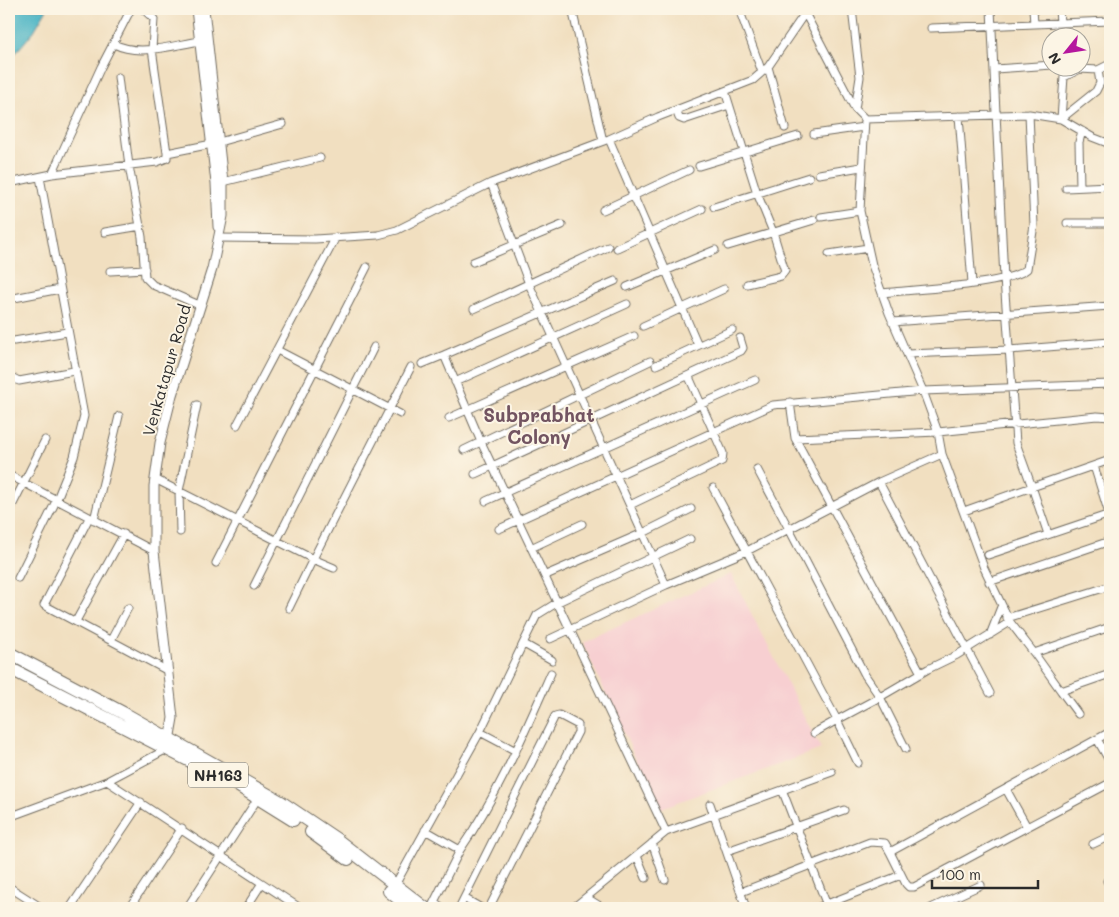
<svg xmlns="http://www.w3.org/2000/svg" width="1119" height="917" viewBox="0 0 1119 917" font-family="Mali,sans-serif">
	<style>
		.built { fill: #f7cfd1 }
		.water { fill: #47b3c4; stroke: #396f78 }
		.lines { fill: none; stroke-linecap: round; stroke-linejoin: round }
		.minor-casing { stroke: #706a5f; stroke-width: 9 }
		.tertiary-casing { stroke: #706a5f; stroke-width: 11 }
		.trunk-casing { stroke: #706a5f; stroke-width: 14 }
		.minor { stroke: #fff; stroke-width: 7 }
		.tertiary { stroke: #fff; stroke-width: 9 }
		.trunk { stroke: #fff; stroke-width: 12 }
		.labels { text-anchor: middle; dominant-baseline: central; stroke-width: 4; stroke-linejoin: round; paint-order: stroke }
		.shield { fill: #fcf5e5; stroke: #6a6863; stroke-width: 1 }
		.shield-label { font-size: 15px; font-weight: bold; fill: #2b2b2b }
		.street-label { font-size: 16px; fill: #2b2b2b; stroke: #fcf5e5 }
		.quarter-label { font-size: 19px; font-weight: bold; fill: #725461; stroke: #fcf5e5 }
	</style>
	<rect width="100%" height="100%" fill="#fcf5e5"/>
	<filter id="ink" filterUnits="userSpaceOnUse"><feTurbulence type="fractalNoise" baseFrequency=".02" numOctaves="2"/><feDisplacementMap in="SourceGraphic" scale="10" xChannelSelector="R" yChannelSelector="G"/><feConvolveMatrix kernelMatrix="1 2 1 2 8 2 1 2 1" color-interpolation-filters="sRGB"/></filter>
	<filter id="wash" filterUnits="userSpaceOnUse"><feTurbulence type="fractalNoise" baseFrequency=".0096" numOctaves="4" result="noise"/><feDisplacementMap in="SourceGraphic" scale="20" xChannelSelector="R" yChannelSelector="G"/><feGaussianBlur stdDeviation="1.12" result="paint"/><feColorMatrix in="noise" values="0 0 0 0 0 0 0 0 0 0 0 0 0 0 0 0 0 1.4 0 .05"/><feComposite in="paint" operator="in"/></filter>
	<g filter="url(#wash)">
		<rect width="100%" height="100%" fill="#f1dfc0"/>
		<path class="built" d="M 731,574 L 821,749 L 659,809 L 582,642 Z"/>
		<path class="water" d="M 9,9 L 47,9 L 34,31 L 14,55 L 9,55 Z"/>
	</g>
	<g filter="url(#ink)">
		<g class="lines">
			<g class="minor-casing">
				<path id="minor" d="M 143,9 L 154,19 L 152,49 L 167,153
					M 572,9 L 603,141
					M 739,9 L 762,72
					M 852,9 L 860,77 L 855,109
					M 991,9 L 1004,279 L 1016,443 L 1032,487 L 1110,460
					M 1033,9 L 1034,24
					M 1059,9 L 1060,23
					M 805,13 L 855,109 L 865,119 L 1029,114 L 1061,119 L 1092,137 L 1110,144
					M 931,28 L 1110,21
					M 114,44 C 139,57 174,45 200,41
					M 768,67 L 785,128
					M 995,69 L 1052,65
					M 1080,69 L 1098,70 L 1100,83 L 1096,91 L 1061,119 L 1064,77 Z
					M 1098,70 L 1110,64
					M 118,77 L 129,166 L 142,237 L 145,277 L 153,285 L 199,305
					M 725,91 L 757,193 L 773,232 L 785,271 L 781,276 L 747,284
					M 676,110 L 679,118 L 684,120 L 729,105
					M 959,116 L 972,283
					M 865,119 L 860,211 L 872,265 L 889,313 L 923,391 L 938,432 L 942,454 L 984,568 L 1010,622
					M 814,134 L 864,127
					M 609,139 L 698,345
					M 699,166 L 798,136
					M 52,174 L 101,67 L 131,9
					M 819,174 L 861,167
					M 223,182 L 320,158
					M 9,183 L 52,174 L 157,162 L 167,158 L 167,153 L 212,144 L 283,124
					M 491,183 L 529,284 L 666,585
					M 1080,187 L 1079,142 L 1082,131
					M 1066,188 L 1110,186
					M 714,207 L 809,177
					M 603,210 L 689,170
					M 821,217 L 860,211
					M 1067,223 L 1110,223
					M 105,232 L 141,226
					M 218,238 L 315,239 L 378,235 L 397,230 L 491,183 L 609,139 L 658,117 L 753,80 L 768,67 L 805,13 L 811,9
					M 728,246 L 814,220
					M 617,248 L 702,209
					M 829,254 L 868,248
					M 473,262 L 562,225
					M 110,271 L 145,269
					M 627,287 L 715,250
					M 882,293 C 914,289 1006,286 1027,269 L 1034,225 L 1029,114
					M 9,299 L 60,289
					M 474,309 L 608,247
					M 892,322 L 1110,306
					M 643,326 L 724,289
					M 14,341 L 67,332
					M 277,350 L 400,414
					M 907,354 L 1009,350 L 1110,342
					M 422,364 L 444,355
					M 656,365 L 732,330
					M 9,376 L 19,381 L 74,371
					M 455,382 L 627,304
					M 790,402 L 795,438 L 921,673
					M 449,418 L 634,336
					M 237,425 L 336,237
					M 795,438 L 938,432 L 1097,416 L 1110,417
					M 464,450 L 650,361
					M 1094,466 L 1110,517
					M 757,469 L 789,529 L 879,482 L 942,454
					M 475,474 L 741,351 L 743,348 L 740,338
					M 9,475 L 154,551
					M 155,479 L 313,559 L 411,367
					M 879,482 L 990,693
					M 713,488 L 837,720 L 880,697 L 906,749
					M 486,501 L 755,380
					M 630,505 L 722,461 L 723,453 L 689,377
					M 964,511 L 1032,487 L 1048,534
					M 9,512 L 45,440
					M 89,518 L 44,605 L 168,671
					M 94,520 L 119,416
					M 499,529 L 773,405 L 923,391 L 1110,384
					M 180,532 L 179,491 L 197,405
					M 533,547 L 582,524
					M 988,555 L 1107,515
					M 216,563 L 367,267
					M 546,575 L 643,533 L 691,509
					M 18,578 L 57,499 L 74,457 L 84,416 L 40,177
					M 989,582 L 1110,541
					M 254,586 L 374,347
					M 289,608 L 313,559 L 334,568
					M 1007,618 L 1110,586
					M 76,621 L 124,534
					M 990,635 L 1001,607
					M 550,639 L 666,585 L 747,551 L 789,529 L 865,675 L 880,697 L 928,669 L 957,655 L 1010,622 L 1034,653 L 1110,627
					M 111,640 L 128,608
					M 524,644 L 552,660
					M 1034,653 L 1061,691 L 1110,674
					M 1061,691 L 1078,714
					M 480,732 L 516,751
					M 814,733 L 837,720 L 858,763
					M 1097,739 L 1110,762
					M 107,781 L 300,908
					M 1006,789 L 1027,827
					M 783,792 L 828,908
					M 710,804 L 746,908
					M 9,817 L 107,781 L 167,749
					M 425,830 L 460,850 C 498,795 524,734 551,673
					M 666,832 L 832,772
					M 652,843 L 665,880
					M 1093,844 L 1110,836
					M 727,851 L 844,810
					M 890,852 L 906,884 L 909,887 L 914,887 L 1110,783
					M 637,856 L 646,878
					M 1107,881 L 1110,879
					M 395,885 L 480,732 L 537,615 L 558,602 L 690,539
					M 9,887 L 42,908
					M 741,892 L 870,842 L 885,843 L 890,852 L 1110,732
					M 464,898 L 481,908
					M 587,898 L 603,908
					M 434,902 L 443,908
					M 70,908 L 141,802
					M 129,908 L 182,828
					M 187,908 L 258,798
					M 246,908 L 262,883
					M 431,908 L 460,850
					M 459,908 L 555,716 L 559,715 L 578,725 L 578,732 L 489,908
					M 573,908 L 666,832 L 481,442 L 444,355 L 615,281
					M 817,908 L 901,875
					M 931,908 L 981,885"/>
			</g>
			<g class="tertiary-casing">
				<path id="tertiary" d="M 196,9 L 216,183 L 218,227
					M 169,741 L 173,718 L 154,551 L 154,486 L 160,443 L 172,395 L 212,269 L 223,216 L 223,182 L 204,9"/>
			</g>
			<g class="trunk-casing">
				<path id="trunk" d="M 9,653 L 127,715 L 281,802 L 336,839 L 425,908
					M 9,668 L 237,785 L 293,820
					M 311,832 L 348,859
					M 389,891 L 410,908"/>
			</g>
			<use href="#minor" class="minor"/>
			<use href="#tertiary" class="tertiary"/>
			<use href="#trunk" class="trunk"/>
		</g>
	</g>
	<g class="labels">
		<rect class="shield" x="188" y="762.5" width="60" height="25" rx="4"/>
		<g class="shield-label">
			<text x="218" y="775">NH163</text>
		</g>
		<g class="street-label">
			<text transform="translate(166 370) rotate(-74)">Venkatapur Road</text>
		</g>
		<g class="quarter-label">
			<text x="539" y="414">Subprabhat<tspan x="539" dy="22">Colony</tspan></text>
		</g>
	</g>
	<rect width="1119" height="917" fill="none" stroke="#fcf5e5" stroke-width="30"/>
	<g transform="translate(1066 52) rotate(240)"><circle r="24" fill="#fcf5e5" stroke="#a8a49b"/>
	<path d="M0-4L9 19L0 12L-9 19Z" fill="#b5179e"/>
	<text y="-8" font-size="14" font-weight="bold" text-anchor="middle" fill="#2b2b2b">N</text>
	</g>
	<path d="M932 880v8h106v-8" fill="none" stroke="#2b2b2b" stroke-width="2.5"/>
	<text x="939" y="880" font-size="15" fill="#2b2b2b" stroke="#fcf5e5" stroke-width="4" paint-order="stroke">100 m</text>
</svg>
